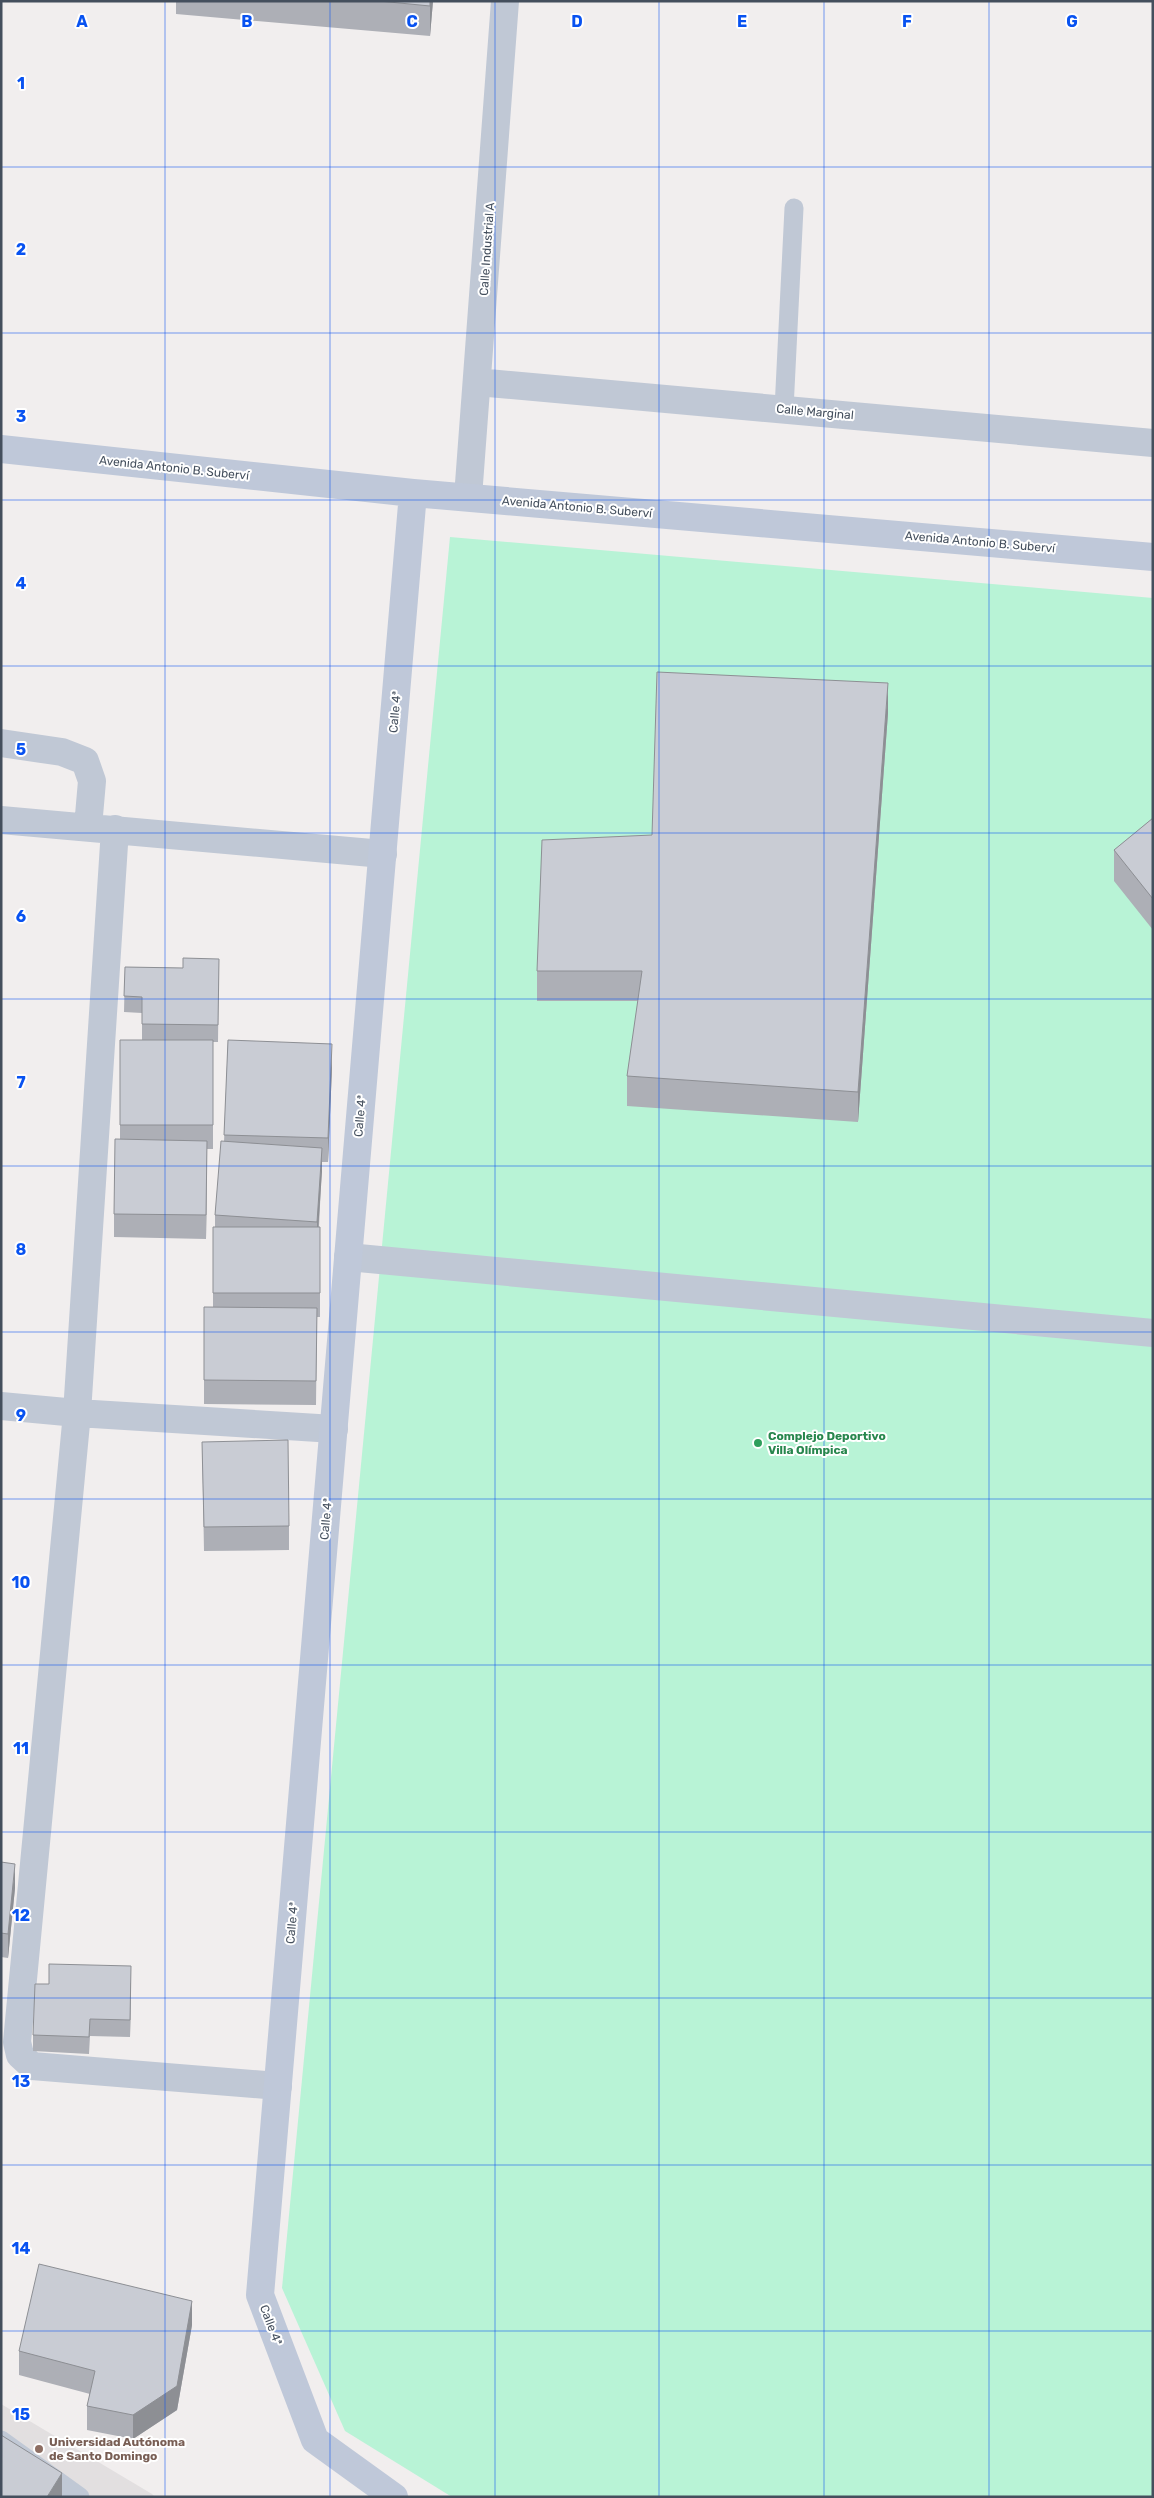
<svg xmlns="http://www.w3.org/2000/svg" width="1154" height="2498" viewBox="0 0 1154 2498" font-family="Rubik,sans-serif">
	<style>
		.education { fill: #e2dfe0 }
		.green { fill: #b8f3d6 }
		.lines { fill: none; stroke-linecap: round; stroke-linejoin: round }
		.lane { stroke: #c0c8d5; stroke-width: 19 }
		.street { stroke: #c0c8d5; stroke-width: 28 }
		.secondary { stroke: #bfc8d9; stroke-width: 28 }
		.wall { fill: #adafb6 }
		.shaded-wall { fill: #8d8f94 }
		.building { fill: #c9ccd4; stroke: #8d8f94 }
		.grid { fill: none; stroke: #0852f1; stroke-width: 1; stroke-opacity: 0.55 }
		.leisure-dot { fill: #2e9e5b; stroke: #fff; stroke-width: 2 }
		.education-dot { fill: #8d6e63; stroke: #fff; stroke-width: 2 }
		.labels { text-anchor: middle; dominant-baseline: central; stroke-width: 4; stroke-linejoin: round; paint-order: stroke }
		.street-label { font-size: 12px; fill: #444f5d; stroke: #fff }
		.leisure-label { font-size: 12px; font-weight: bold; fill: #27864d; stroke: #fff; text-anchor: start }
		.education-label { font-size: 12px; font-weight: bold; fill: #785e54; stroke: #fff; text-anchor: start }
		.grid-label { font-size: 16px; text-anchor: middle; font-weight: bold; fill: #0852f1; stroke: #fff; stroke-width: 4; stroke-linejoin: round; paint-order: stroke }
	</style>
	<rect width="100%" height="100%" fill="#f1eeee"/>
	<path class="education" d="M 1,2404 L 152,2494 L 155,2497 L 1,2497 Z"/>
	<path class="green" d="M 450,537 L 1153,598 L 1153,2497 L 452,2497 L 345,2431 L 282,2288 Z"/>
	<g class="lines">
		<path class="lane" d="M 784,409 L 794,208
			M 1,2440 L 80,2497"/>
		<path class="street" d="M 477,382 L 1153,443
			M 468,497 L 505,1
			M 1,743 L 62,752 L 85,761 L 92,781 L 88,827
			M 1,820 L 383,854
			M 115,829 L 77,1413 L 17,2042 L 20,2055 L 32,2066 L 278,2086
			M 348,1257 L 1153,1333
			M 1,1406 L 77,1413 L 334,1429"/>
		<path class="secondary" d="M 1,449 L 413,493 L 1153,557
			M 394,2497 L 315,2440 L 260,2295 L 413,493"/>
	</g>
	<path class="wall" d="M 176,1 L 433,1 L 430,36 L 176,14 Z
		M 888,713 L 858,1122 L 627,1106 L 627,1076 L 638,1001 L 537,1001 L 537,971 L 652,835 Z
		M 1153,818 L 1153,930 L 1114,881 L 1114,850 Z
		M 219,959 L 218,1042 L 213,1042 L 213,1149 L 207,1149 L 206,1239 L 114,1237 L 114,1214 L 120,1139 L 120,1040 L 142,1040 L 142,1013 L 124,1012 L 125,967 L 183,968 Z
		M 228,1040 L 332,1068 L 328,1162 L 322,1162 L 319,1227 L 320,1227 L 320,1317 L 317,1317 L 316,1405 L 204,1404 L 204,1307 L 213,1307 L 213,1227 L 215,1227 L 215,1215 L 224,1142 Z
		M 202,1442 L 289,1526 L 289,1550 L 204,1551 Z
		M 1,1862 L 15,1888 L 8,1958 L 1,1957 Z
		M 131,1983 L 130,2037 L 90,2036 L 89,2054 L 33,2051 L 33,2035 L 49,1984 Z
		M 192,2325 L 177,2410 L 133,2439 L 87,2430 L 87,2406 L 90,2394 L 19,2375 L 19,2351 Z"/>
	<path class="shaded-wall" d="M 430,1 L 433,1 L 430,36 Z
		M 888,683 L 888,713 L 858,1122 L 858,1092 Z
		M 332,1044 L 332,1068 L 328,1162 L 328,1138 Z
		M 207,1141 L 207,1165 L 206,1239 L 206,1215 Z
		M 322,1148 L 322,1172 L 317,1246 L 317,1222 Z
		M 15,1864 L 15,1888 L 8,1958 L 8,1934 Z
		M 131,1966 L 131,1983 L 130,2037 L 130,2020 Z
		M 192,2301 L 192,2325 L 177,2410 L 133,2439 L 133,2415 Z
		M 62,2473 L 62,2497 L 47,2497 Z"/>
	<path class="building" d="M 379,1 L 430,1 L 430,6 Z
		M 657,672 L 888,683 L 858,1092 L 627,1076 L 642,971 L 537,971 L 542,840 L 652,835 Z
		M 1153,818 L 1153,899 L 1114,850 Z
		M 183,958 L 219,959 L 218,1025 L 142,1024 L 142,997 L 124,996 L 125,967 L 183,968 Z
		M 120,1040 L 213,1040 L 213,1125 L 120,1125 Z
		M 228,1040 L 332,1044 L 328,1138 L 224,1135 Z
		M 115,1139 L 207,1141 L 206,1215 L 114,1214 Z
		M 221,1141 L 322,1148 L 317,1222 L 215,1215 Z
		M 213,1227 L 320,1227 L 320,1293 L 213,1293 Z
		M 204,1307 L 317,1308 L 316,1381 L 204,1380 Z
		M 288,1440 L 289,1526 L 204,1527 L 202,1442 Z
		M 1,1862 L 15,1864 L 8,1934 L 1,1933 Z
		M 49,1964 L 131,1966 L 130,2020 L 90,2019 L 89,2037 L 33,2035 L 35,1984 L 49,1984 Z
		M 39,2264 L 192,2301 L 177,2386 L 133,2415 L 87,2406 L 95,2371 L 19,2351 Z
		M 1,2435 L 62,2473 L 47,2497 L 1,2497 Z"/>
	<path class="grid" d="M 165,1 L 165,2497M 330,1 L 330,2497M 495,1 L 495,2497M 659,1 L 659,2497M 824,1 L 824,2497M 989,1 L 989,2497M 1,167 L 1153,167M 1,333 L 1153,333M 1,500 L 1153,500M 1,666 L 1153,666M 1,833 L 1153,833M 1,999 L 1153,999M 1,1166 L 1153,1166M 1,1332 L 1153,1332M 1,1499 L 1153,1499M 1,1665 L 1153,1665M 1,1832 L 1153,1832M 1,1998 L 1153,1998M 1,2165 L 1153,2165M 1,2331 L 1153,2331"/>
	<circle class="leisure-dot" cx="758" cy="1443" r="5"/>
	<circle class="education-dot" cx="39" cy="2449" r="5"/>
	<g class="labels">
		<g class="street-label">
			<text transform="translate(487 249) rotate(-86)">Calle Industrial A</text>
			<text transform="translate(815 412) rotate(5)">Calle Marginal</text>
			<text transform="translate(174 468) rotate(6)">Avenida Antonio B. Suberví</text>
			<text transform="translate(577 507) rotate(5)">Avenida Antonio B. Suberví</text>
			<text transform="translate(980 542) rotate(5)">Avenida Antonio B. Suberví</text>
			<text transform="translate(395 712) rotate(-85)">Calle 4ª</text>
			<text transform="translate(360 1116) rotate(-85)">Calle 4ª</text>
			<text transform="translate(326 1519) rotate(-85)">Calle 4ª</text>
			<text transform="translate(292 1923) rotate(-85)">Calle 4ª</text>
			<text transform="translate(271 2325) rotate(69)">Calle 4ª</text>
		</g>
		<g class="leisure-label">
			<text x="768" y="1436">Complejo Deportivo<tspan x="768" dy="14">Villa Olímpica</tspan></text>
		</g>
		<g class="education-label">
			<text x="49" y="2442">Universidad Autónoma<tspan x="49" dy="14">de Santo Domingo</tspan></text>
		</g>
	</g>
	<g class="grid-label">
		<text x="82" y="27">A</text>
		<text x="247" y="27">B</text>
		<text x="412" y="27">C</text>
		<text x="577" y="27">D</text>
		<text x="742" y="27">E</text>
		<text x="907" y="27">F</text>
		<text x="1072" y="27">G</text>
		<text x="21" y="89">1</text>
		<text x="21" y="255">2</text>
		<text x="21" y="422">3</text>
		<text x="21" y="589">4</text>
		<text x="21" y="755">5</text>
		<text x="21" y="922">6</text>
		<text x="21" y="1088">7</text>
		<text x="21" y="1255">8</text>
		<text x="21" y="1421">9</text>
		<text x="21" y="1588">10</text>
		<text x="21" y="1754">11</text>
		<text x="21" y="1921">12</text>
		<text x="21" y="2087">13</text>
		<text x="21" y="2254">14</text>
		<text x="21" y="2420">15</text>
	</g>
	<rect width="1154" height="2498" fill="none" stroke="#444f5d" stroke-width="5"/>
</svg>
